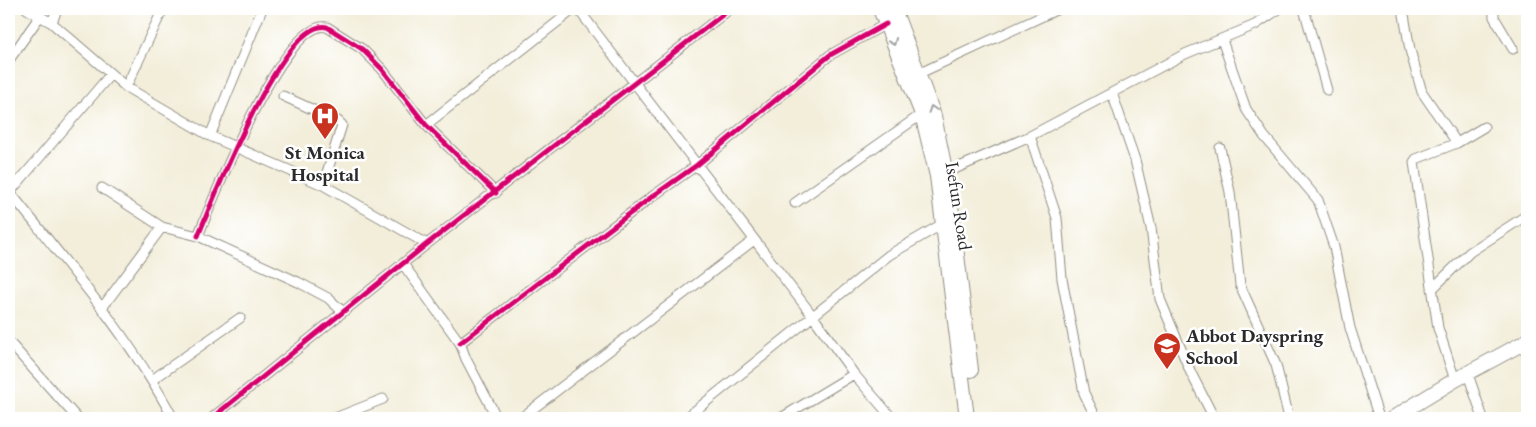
<svg xmlns="http://www.w3.org/2000/svg" width="1536" height="427" viewBox="0 0 1536 427" font-family="'EB Garamond',serif">
	<style>
		.lines { fill: none; stroke-linecap: round; stroke-linejoin: round }
		.street-casing { stroke: #8f8c82; stroke-width: 11 }
		.secondary-casing { stroke: #8f8c82; stroke-width: 16 }
		.street { stroke: #fff; stroke-width: 9 }
		.secondary { stroke: #fff; stroke-width: 14 }
		.cycleway-casing { stroke: #fff; stroke-width: 8 }
		.cycleway { stroke: #d6006c; stroke-width: 5 }
		.oneway { stroke: #a0a0a0 }
		.labels { text-anchor: middle; dominant-baseline: central; stroke-width: 5; stroke-linejoin: round; paint-order: stroke }
		.poi-label { font-size: 19px; font-weight: bold; fill: #2b2b2b; stroke: #fff }
		.street-label { font-size: 19px; fill: #2b2b2b; stroke: #fff }
	</style>
	<rect width="100%" height="100%" fill="#fff"/>
	<filter id="ink" filterUnits="userSpaceOnUse"><feTurbulence type="fractalNoise" baseFrequency=".02" numOctaves="2"/><feDisplacementMap in="SourceGraphic" scale="10" xChannelSelector="R" yChannelSelector="G"/><feConvolveMatrix kernelMatrix="1 2 1 2 8 2 1 2 1" color-interpolation-filters="sRGB"/></filter>
	<filter id="wash" filterUnits="userSpaceOnUse"><feTurbulence type="fractalNoise" baseFrequency=".0096" numOctaves="4" result="noise"/><feDisplacementMap in="SourceGraphic" scale="20" xChannelSelector="R" yChannelSelector="G"/><feGaussianBlur stdDeviation="1.12" result="paint"/><feColorMatrix in="noise" values="0 0 0 0 0 0 0 0 0 0 0 0 0 0 0 0 0 1.4 0 .05"/><feComposite in="paint" operator="in"/></filter>
	<g filter="url(#wash)">
		<rect width="100%" height="100%" fill="#f3eeda"/>
	</g>
	<g filter="url(#ink)">
		<g class="lines">
			<g class="street-casing">
				<path id="street" d="M 27,9 L 52,23 L 126,87 L 210,136 L 323,185 L 427,244
					M 578,9 L 812,315 L 854,374 L 892,418
					M 1304,9 L 1327,90
					M 1403,9 L 1410,50 L 1422,92 L 1457,143
					M 1494,9 L 1494,17 L 1513,49
					M 52,23 L 57,9
					M 1222,40 L 1246,109 L 1264,136 L 1318,200 L 1334,247 L 1350,328 L 1379,418
					M 9,60 L 40,16
					M 920,73 L 1058,9
					M 126,87 L 163,9
					M 1112,93 L 1135,160 L 1151,228 L 1160,299 L 1191,373 L 1214,418
					M 283,96 L 338,121 L 342,125 L 323,185
					M 426,125 L 574,9
					M 210,136 L 262,9
					M 1030,136 L 1057,218 L 1062,279 L 1084,393 L 1096,418
					M 1220,148 L 1230,192 L 1240,285 L 1276,365 L 1289,418
					M 941,175 L 1030,136 L 1185,54 L 1255,25 L 1279,9
					M 102,188 L 162,227 L 198,236 L 298,282 L 328,298 L 343,312
					M 9,191 C 67,264 129,335 173,418
					M 10,192 L 110,75
					M 795,203 L 922,114
					M 198,236 C 212,202 284,17 327,27 L 362,49 L 382,69 L 426,125 L 496,193
					M 403,264 L 460,343 L 466,359 L 497,418
					M 1432,289 L 1470,252 L 1527,215
					M 102,308 L 162,227
					M 9,342 L 77,418
					M 460,343 L 653,196 L 697,165 L 830,55 L 886,24
					M 152,380 L 240,318
					M 1455,380 L 1438,328 L 1414,162 L 1416,159 L 1457,143 L 1484,127
					M 1470,380 L 1483,418
					M 212,418 L 427,244 L 730,9
					M 335,418 L 383,399
					M 521,418 L 754,240
					M 686,418 L 889,255 L 944,223
					M 781,418 L 854,374
					M 1083,418 L 1095,415"/>
			</g>
			<g class="secondary-casing">
				<path id="secondary" d="M 880,9 L 922,114 L 937,176 L 967,418
					M 894,9 L 934,116 L 949,189 L 971,370
					M 1393,418 L 1455,380 L 1527,341"/>
			</g>
			<use href="#street" class="street"/>
			<use href="#secondary" class="secondary"/>
			<g class="cycleway-casing">
				<path id="cycleway" d="M 198,236 C 212,202 284,17 327,27 L 362,49 L 382,69 L 426,125 L 496,193
					M 460,343 L 653,196 L 697,165 L 830,55 L 886,24
					M 212,418 L 427,244 L 730,9"/>
			</g>
			<use href="#cycleway" class="cycleway"/>
		</g>
		<defs><path id="oneway-chevron" d="M-2-3.5L2.5 0L-2 3.5" fill="none" stroke-width="1.6" stroke-linecap="round" stroke-linejoin="round" transform="scale(1.25)"/></defs>
		<g class="oneway">
			<use href="#oneway-chevron" transform="translate(893 42) rotate(68)"/>
			<use href="#oneway-chevron" transform="translate(932 109) rotate(-108)"/>
		</g>
	</g>
	<defs>
		<g id="hospital-pin" transform="scale(1.4375)"><path d="M0 17L-7.5 6A9.5 9.5 0 1 1 7.5 6Z" fill="#c8321e" stroke="#fff"/><path d="M-5-5h3v3.5h4V-5h3V5h-3V1.5h-4V5h-3Z" fill="#fff"/></g>
		<g id="school-pin" transform="scale(1.4375)"><path d="M0 17L-7.5 6A9.5 9.5 0 1 1 7.5 6Z" fill="#c8321e" stroke="#fff"/><path d="M0-5L7-2L0 1L-7-2ZM-4 1L0 2.5L4 1V4Q0 6-4 4Z" fill="#fff"/></g>
	</defs>
	<g fill-rule="evenodd">
		<use href="#hospital-pin" x="325" y="116"/>
		<use href="#school-pin" x="1167" y="346"/>
	</g>
	<g class="labels">
		<g class="poi-label">
			<text x="325" y="152">St Monica<tspan x="325" dy="22">Hospital</tspan></text>
			<text x="1186" y="335" text-anchor="start">Abbot Dayspring<tspan x="1186" dy="22">School</tspan></text>
		</g>
		<g class="street-label">
			<text transform="translate(959 206) rotate(81)">Isefun Road</text>
		</g>
	</g>
	<rect width="1536" height="427" fill="none" stroke="#fff" stroke-width="30"/>
</svg>
